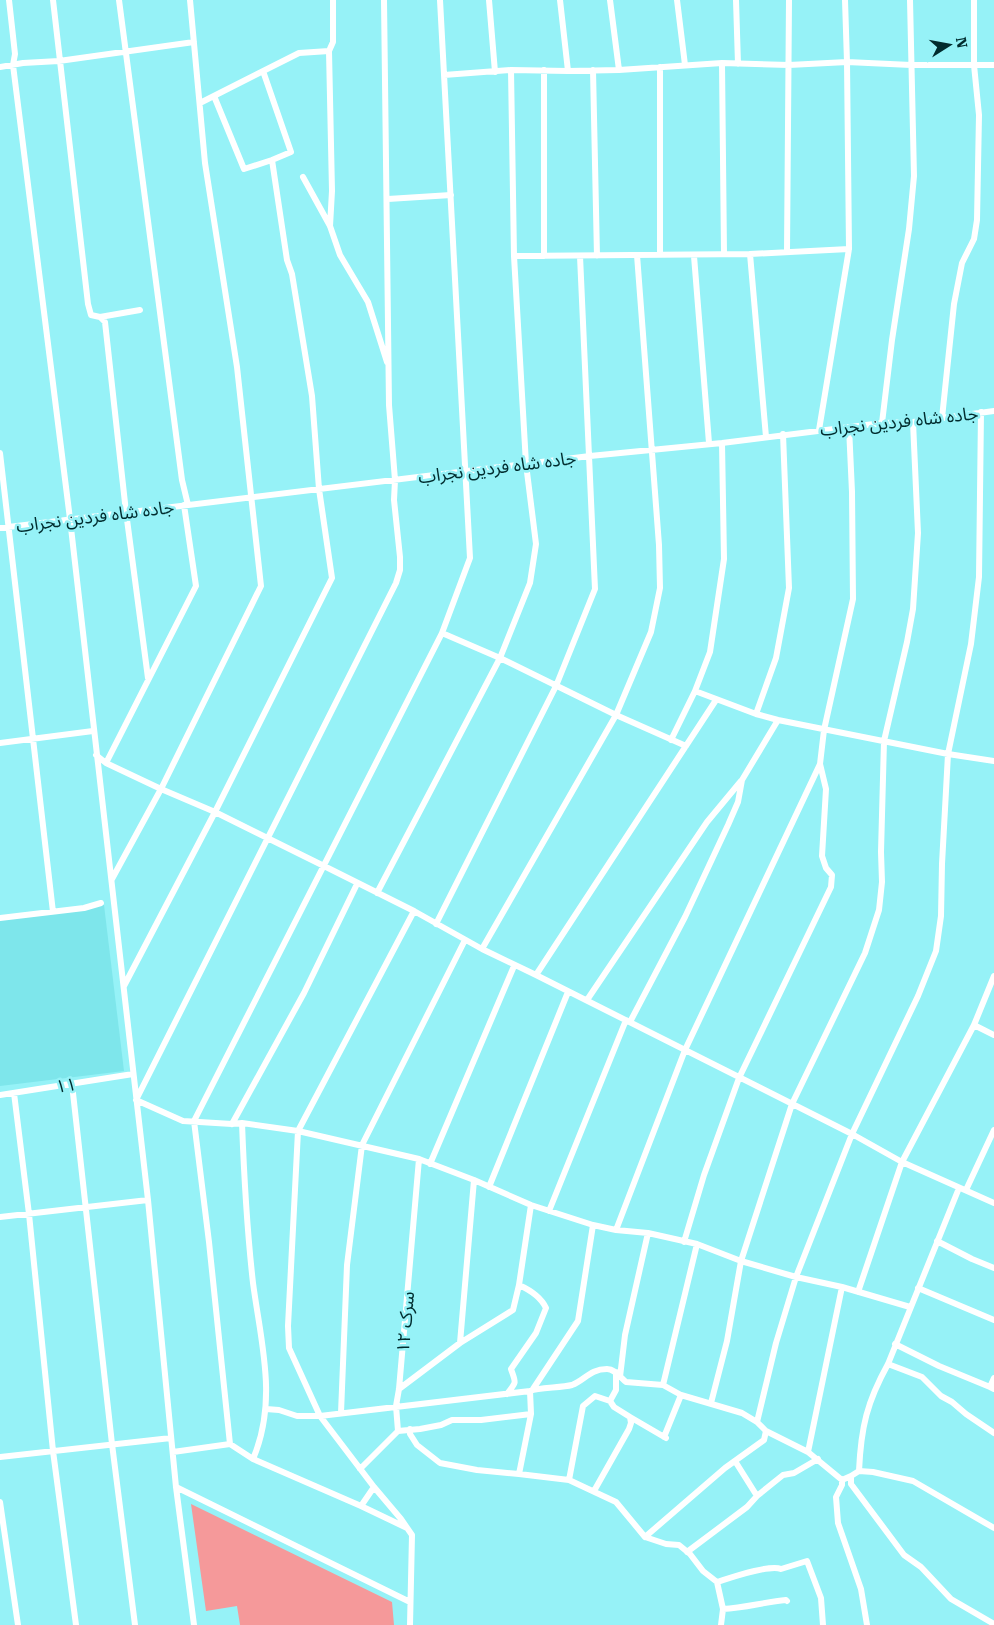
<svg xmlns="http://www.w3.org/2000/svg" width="994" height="1625" viewBox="0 0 994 1625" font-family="'Roboto Serif','Noto Sans Arabic',serif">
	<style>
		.built { fill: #7ee6eb }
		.green { fill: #f5999a }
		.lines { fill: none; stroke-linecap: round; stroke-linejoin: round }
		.street { stroke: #fff; stroke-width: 6 }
		.labels { text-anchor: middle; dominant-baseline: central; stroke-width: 5; stroke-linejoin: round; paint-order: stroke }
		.street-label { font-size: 18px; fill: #012c2e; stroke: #96f2f7 }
	</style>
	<rect width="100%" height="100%" fill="#96f2f7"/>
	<path class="built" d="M 104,905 L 124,1071 L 0,1086 L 0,918 Z"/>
	<path class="green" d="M 191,1504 L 392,1602 L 394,1625 L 240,1625 L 237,1606 L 206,1611 Z"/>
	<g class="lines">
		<path class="street" d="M 9,0 L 15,54 L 13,65 L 70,519 L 148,1200 L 176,1487 L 194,1625
			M 53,0 L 88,304 L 91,315 L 100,317 L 105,322 L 126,512 L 148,678
			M 119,0 L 182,480 L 188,505
			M 384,0 L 389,405 L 395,480 L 394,500 L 400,557 L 400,570 L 396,583 L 136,1100 L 183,1121 L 232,1124 L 242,1123 L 298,1131 L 419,1159 L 474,1180 L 531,1205 L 593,1225 L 616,1230 L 648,1233 L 697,1244 L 741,1261 L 796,1277 L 842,1287 L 910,1307
			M 489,0 L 495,72
			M 560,0 L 568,71
			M 610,0 L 619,70
			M 677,0 L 685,65
			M 736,0 L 738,64
			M 722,63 L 724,254
			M 0,67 L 23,63 L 59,61 L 194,42
			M 660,67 L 660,255
			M 593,70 L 597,256
			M 444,75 L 511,70 L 568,71 L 619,70 L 722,63 L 789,65 L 847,62 L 911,65 L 994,65
			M 214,96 L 244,169 L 272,160 L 291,152 L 263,71
			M 200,103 L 299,53 L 329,51
			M 303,177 L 330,226 L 340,255 L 368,302 L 387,362
			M 388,199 L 451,195
			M 330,226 L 332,191 L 329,51 L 333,42 L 333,0
			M 787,252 L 789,0
			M 750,254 L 766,437
			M 514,256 L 750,254 L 849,249
			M 544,256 L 544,70
			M 694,256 L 709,443
			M 100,317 L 140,310
			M 942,418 L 954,304 L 962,263 L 974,239 L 977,220 L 979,115 L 974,65 L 974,0
			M 882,423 L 892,340 L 909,229 L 914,176 L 910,0
			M 819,430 L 849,249 L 847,62 L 845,0
			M 722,443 L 724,559 L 710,652 L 695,691 L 756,714 L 778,720 L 948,754 L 994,761
			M 0,453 L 53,912
			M 0,528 L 590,456 L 722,443 L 882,423 L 913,422 L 994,411
			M 442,633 L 500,658 L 616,715 L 686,746
			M 756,714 L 776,658 L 789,588 L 783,434
			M 671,740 L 695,691
			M 0,743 L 93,731
			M 96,755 L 106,763 L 161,789 L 215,812 L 324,866 L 414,911 L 482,949 L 536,975 L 852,1134 L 902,1162 L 994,1203
			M 106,763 L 196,586 L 184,505
			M 112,879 L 161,789 L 261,586 L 237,367 L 205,163 L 190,0
			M 377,893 L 500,658 L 530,583 L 536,544 L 526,464 L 514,256 L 511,70
			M 0,918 L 84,908 L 101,903
			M 436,924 L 556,686 L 595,589 L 580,256
			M 482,949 L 616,715 L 651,632 L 660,588 L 659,545 L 637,255
			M 536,975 L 716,700
			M 124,986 L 215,812 L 332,578 L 319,489 L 312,396 L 292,274 L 287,260 L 272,160
			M 587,1000 L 707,822 L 741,781
			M 630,1022 L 685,917 L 728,825 L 738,802 L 742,780 L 778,720
			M 974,1025 L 994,1035
			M 72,1084 L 112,1444 L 135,1625
			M 14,1093 L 29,1214 L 53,1451 L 76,1625
			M 0,1095 L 133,1074
			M 242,1123 C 244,1176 247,1230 253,1283 C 261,1343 278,1400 253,1459
			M 232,1124 L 304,993 L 357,884
			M 430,1164 L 514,966
			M 489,1187 L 568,992
			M 966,1190 L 994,1130
			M 549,1211 L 626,1020
			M 0,1217 L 148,1200
			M 616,1230 L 685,1050 L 820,764 L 824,730 L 853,599 L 852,492 L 849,427
			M 937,1241 L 972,1259 L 994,1268
			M 684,1242 L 704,1175 L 739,1078 L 831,887 L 832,875 L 826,868 L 822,856 L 826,789 L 820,764
			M 918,1288 L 994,1320
			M 858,1292 L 902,1162 L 974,1025 L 994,976
			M 460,1343 L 474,1180
			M 895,1344 L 939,1366 L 990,1387
			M 888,1364 L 922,1377 L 941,1396 L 952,1402 L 966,1414 L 994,1433
			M 620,1377 L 625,1335 L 648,1233
			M 994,1378 L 990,1387 L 994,1389
			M 663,1385 L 697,1244
			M 399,1389 L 460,1343 L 513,1310 L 519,1285 L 531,1205
			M 533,1389 L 578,1321 L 593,1225
			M 507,1394 C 517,1381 516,1384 511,1369 L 536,1333 L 546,1308 C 541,1297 530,1290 519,1285
			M 711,1403 L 727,1341 L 741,1261 L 792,1104 L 865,953 L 879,910 L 882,882 L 881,852 L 884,741 L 907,642 L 913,609 L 918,533 L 913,422
			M 266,1409 L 279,1410 L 297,1416 L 320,1416 L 530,1391 C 538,1387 561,1388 572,1385 C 585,1380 590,1369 607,1369 C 615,1369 620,1377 626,1382 L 663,1385 L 681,1395 L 742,1413 L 757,1422 L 766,1431 L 808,1452 L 842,1480 L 851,1476 L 851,1484 L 904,1555 L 921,1567 L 951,1599 L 994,1624
			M 341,1413 L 347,1265 L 362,1145 L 465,940
			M 630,1417 L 666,1438
			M 757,1422 L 776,1343 L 796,1277 L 852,1134 L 918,996 L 936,951 L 941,916 L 942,864 L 948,754 L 971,644 L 979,577 L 981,412
			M 410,1429 L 410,1434 L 417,1445 L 440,1463 L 477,1470 L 519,1474 L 531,1414
			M 398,1431 L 420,1429 L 441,1425 L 452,1420 L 481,1420 L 531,1414 L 530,1391
			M 664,1437 L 681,1395
			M 230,1444 L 209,1242 L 194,1121 L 442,633 L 470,558 L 440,0
			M 173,1452 L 230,1444 L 253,1459 L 361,1506 L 374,1487
			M 808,1452 L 842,1287
			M 0,1457 L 171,1438
			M 735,1461 L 757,1496
			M 360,1469 L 398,1431 L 396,1406 L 399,1389 L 419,1159
			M 859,1471 L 873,1472 L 913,1481 L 994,1528
			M 519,1474 L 569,1480 L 583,1406 L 595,1396 L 610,1401 L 616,1390 L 616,1372
			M 851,1476 L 859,1471 C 861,1427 867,1402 888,1364 L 959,1188
			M 569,1480 L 616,1502 L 645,1537 L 666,1544 L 679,1545 L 690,1554 L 703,1571 L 717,1582 L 723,1609 L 721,1625
			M 842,1480 L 842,1485 L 836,1497 L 838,1523 L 861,1589 L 867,1625
			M 176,1487 L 410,1602
			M 594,1491 L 629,1429 L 631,1423 L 630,1417 L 614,1407 L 610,1401
			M 0,1502 L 18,1625
			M 361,1506 L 407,1528
			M 645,1537 L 725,1468 L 764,1440 L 766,1431
			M 687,1552 L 747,1507 L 757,1496 L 783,1475 L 794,1473 L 818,1459
			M 717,1582 C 730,1578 770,1564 781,1569 L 807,1561 L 821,1598 L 823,1625
			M 723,1609 C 744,1608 765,1602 786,1600 L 787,1601
			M 410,1625 L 412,1535 L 401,1519 L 374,1487 L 320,1416 L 289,1348 L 288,1326 L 298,1131 L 414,911"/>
	</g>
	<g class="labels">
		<g class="street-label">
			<text transform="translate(899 421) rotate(-6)">جاده شاه فردین نجراب</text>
			<text transform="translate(497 467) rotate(-7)">جاده شاه فردین نجراب</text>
			<text transform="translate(95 516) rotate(-7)">جاده شاه فردین نجراب</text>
			<text transform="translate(66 1085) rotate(-9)">۱۱</text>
			<text transform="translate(405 1322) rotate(-85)">سرک ۱۲</text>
		</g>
	</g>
	<g transform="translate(949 45) rotate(79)" stroke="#96f2f7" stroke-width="4" paint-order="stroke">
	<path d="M0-4L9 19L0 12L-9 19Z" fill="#012c2e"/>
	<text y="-8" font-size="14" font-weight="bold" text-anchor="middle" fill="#012c2e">N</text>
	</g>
</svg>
